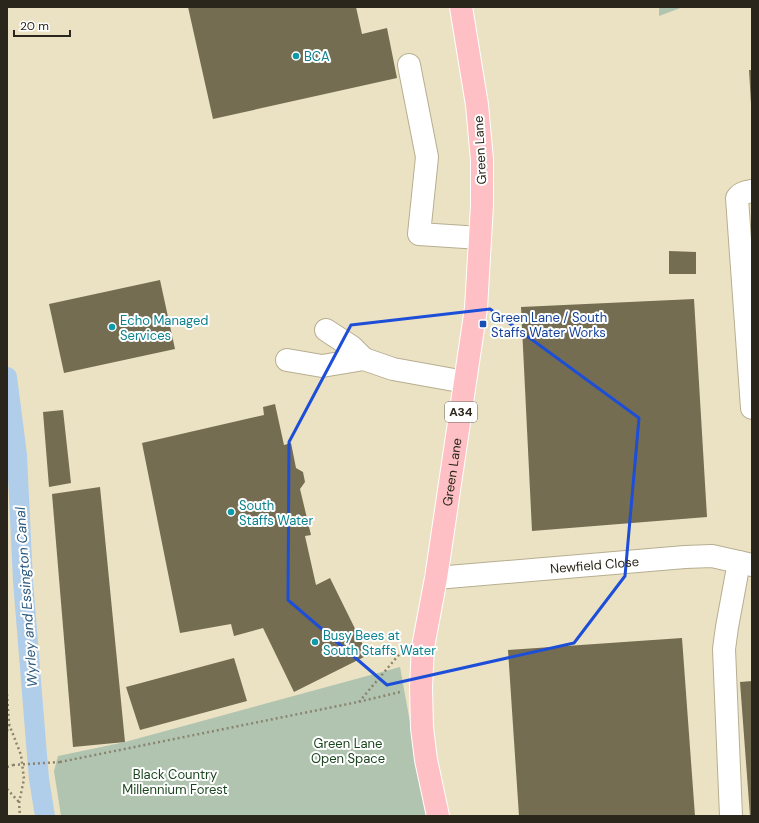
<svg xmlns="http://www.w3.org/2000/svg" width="759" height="823" viewBox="0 0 759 823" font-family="'DM Sans',sans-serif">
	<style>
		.green { fill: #b0c4b0 }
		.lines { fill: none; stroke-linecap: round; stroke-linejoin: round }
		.canal { stroke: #b0ceea; stroke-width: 20 }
		.building { fill: #756d51 }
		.minor-casing { stroke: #b7ae91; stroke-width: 24 }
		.highway-casing { stroke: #fff; stroke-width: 24 }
		.path { stroke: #8a846f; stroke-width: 2.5; stroke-dasharray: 2 3; stroke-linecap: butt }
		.minor { stroke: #fff; stroke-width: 22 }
		.highway { stroke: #fec0c4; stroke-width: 22 }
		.path-bridge { stroke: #8a846f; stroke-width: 2.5; stroke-dasharray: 2 3; stroke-linecap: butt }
		.marked { fill: none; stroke: #1d4ed8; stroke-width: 3; stroke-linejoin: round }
		.culture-dot { fill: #0f9aa8; stroke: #fff; stroke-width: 1.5 }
		.transit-dot { fill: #1a4fb4; stroke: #fff; stroke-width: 1.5 }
		.labels { text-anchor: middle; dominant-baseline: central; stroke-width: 4; stroke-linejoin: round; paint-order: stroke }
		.shield { fill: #fff; stroke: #6a675f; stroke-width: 1 }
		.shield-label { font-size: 12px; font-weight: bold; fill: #2a261b }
		.culture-label { font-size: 13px; fill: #0d838f; stroke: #fff; text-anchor: start }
		.street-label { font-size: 13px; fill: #2a261b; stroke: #fff }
		.transit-label { font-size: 13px; fill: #164399; stroke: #fff; text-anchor: start }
		.park-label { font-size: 13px; fill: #1c461f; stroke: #fff }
		.water-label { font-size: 14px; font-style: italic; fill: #2c597f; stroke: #fff }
	</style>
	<rect width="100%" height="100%" fill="#ebe2c4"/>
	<path class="green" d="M 659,7 L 683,7 L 659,16 Z
		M 400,667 L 427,816 L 61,816 L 54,771 L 58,756 L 125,742 Z"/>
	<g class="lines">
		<path class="canal" d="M 7,377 L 17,455 L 23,581 L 36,743 L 39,779 L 45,816"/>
	</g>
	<path class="building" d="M 188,7 L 356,7 L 362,34 L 387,28 L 397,78 L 213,119 Z
		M 749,70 L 752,70 L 752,104 L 751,104 Z
		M 669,251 L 696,252 L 696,274 L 669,274 Z
		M 160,280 L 175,349 L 64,373 L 49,304 Z
		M 694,299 L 707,517 L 532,531 L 521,307 Z
		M 275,404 L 284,445 L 291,443 L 296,468 L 303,472 L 305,482 L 300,489 L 311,535 L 305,536 L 316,585 L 330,578 L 368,655 L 294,692 L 263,628 L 234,636 L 231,624 L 180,633 L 142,443 L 264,415 L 263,407 Z
		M 63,410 L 71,483 L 49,487 L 43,412 Z
		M 100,487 L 125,742 L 73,747 L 52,494 Z
		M 682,638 L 695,816 L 519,816 L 508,650 Z
		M 234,658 L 247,701 L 140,730 L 126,687 Z
		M 752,681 L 752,816 L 750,816 L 740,682 Z"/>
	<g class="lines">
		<g class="minor-casing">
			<g id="minor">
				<path d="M 409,65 L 427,157 L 419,234 L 480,238"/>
				<path d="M 752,191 C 745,192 741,193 737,198 L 752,408"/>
				<path d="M 326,330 L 352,347 L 364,359"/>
				<path d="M 287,360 L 322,366 L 364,359 L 393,369 L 465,382"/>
				<path id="s1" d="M 436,578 L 685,557 L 712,556 L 752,565"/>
				<path d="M 731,816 L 724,649 L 727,627 L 739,562"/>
			</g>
		</g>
		<g class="highway-casing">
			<g id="highway">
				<path id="s2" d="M 438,816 L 426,760 L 422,728 L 421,687 L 423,647 L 436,578 L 476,308 L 482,205 L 482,160 L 477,105 L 461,7"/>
			</g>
		</g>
		<path class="path" d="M 7,694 L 9,724 L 21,755 L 24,779 L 19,803 L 20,816
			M 359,702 L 402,651
			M 7,731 L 9,725
			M 60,762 L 358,702 L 400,692
			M 7,767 L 13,765
			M 7,789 L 19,802"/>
		<use href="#minor" class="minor"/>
		<use href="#highway" class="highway"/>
		<path class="path-bridge" d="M 13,765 L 60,762"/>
	</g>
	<path class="marked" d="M 490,309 L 639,418 L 625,576 L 574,643 L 387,685 L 288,600 L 289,442 L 351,325 Z"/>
	<g class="culture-dot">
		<circle cx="296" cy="56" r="4"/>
		<circle cx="112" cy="327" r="4"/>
		<circle cx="231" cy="512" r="4"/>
		<circle cx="315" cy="642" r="4"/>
	</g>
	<rect class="transit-dot" x="479" y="320" width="8" height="8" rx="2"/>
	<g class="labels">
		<rect class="shield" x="445" y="402" width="32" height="20" rx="3"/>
		<g class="shield-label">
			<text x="461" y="412">A34</text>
		</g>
		<g class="culture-label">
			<text x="304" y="56">BCA</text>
			<text x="120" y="320">Echo Managed<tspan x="120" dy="15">Services</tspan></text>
			<text x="239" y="505">South<tspan x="239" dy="15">Staffs Water</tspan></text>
			<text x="323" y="635">Busy Bees at<tspan x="323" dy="15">South Staffs Water</tspan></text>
		</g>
		<g class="street-label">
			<text transform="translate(480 150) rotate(-93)">Green Lane</text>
			<text stroke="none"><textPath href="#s2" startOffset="348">Green Lane</textPath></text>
			<text stroke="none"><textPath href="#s1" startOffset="159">Newfield Close</textPath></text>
		</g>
		<g class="transit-label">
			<text x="491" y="317">Green Lane / South<tspan x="491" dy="15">Staffs Water Works</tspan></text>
		</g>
		<g class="park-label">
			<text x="348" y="743">Green Lane<tspan x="348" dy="15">Open Space</tspan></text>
			<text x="175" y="774">Black Country<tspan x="175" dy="15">Millennium Forest</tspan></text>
		</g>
		<g class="water-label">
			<text transform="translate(26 597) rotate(-94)">Wyrley and Essington Canal</text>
		</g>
	</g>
	<rect width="759" height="823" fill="none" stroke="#2a261b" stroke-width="16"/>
	<path d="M14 30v6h56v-6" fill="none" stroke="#2a261b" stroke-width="2"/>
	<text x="20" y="30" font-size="12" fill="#2a261b" stroke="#ffffff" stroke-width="3" paint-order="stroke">20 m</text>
</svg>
